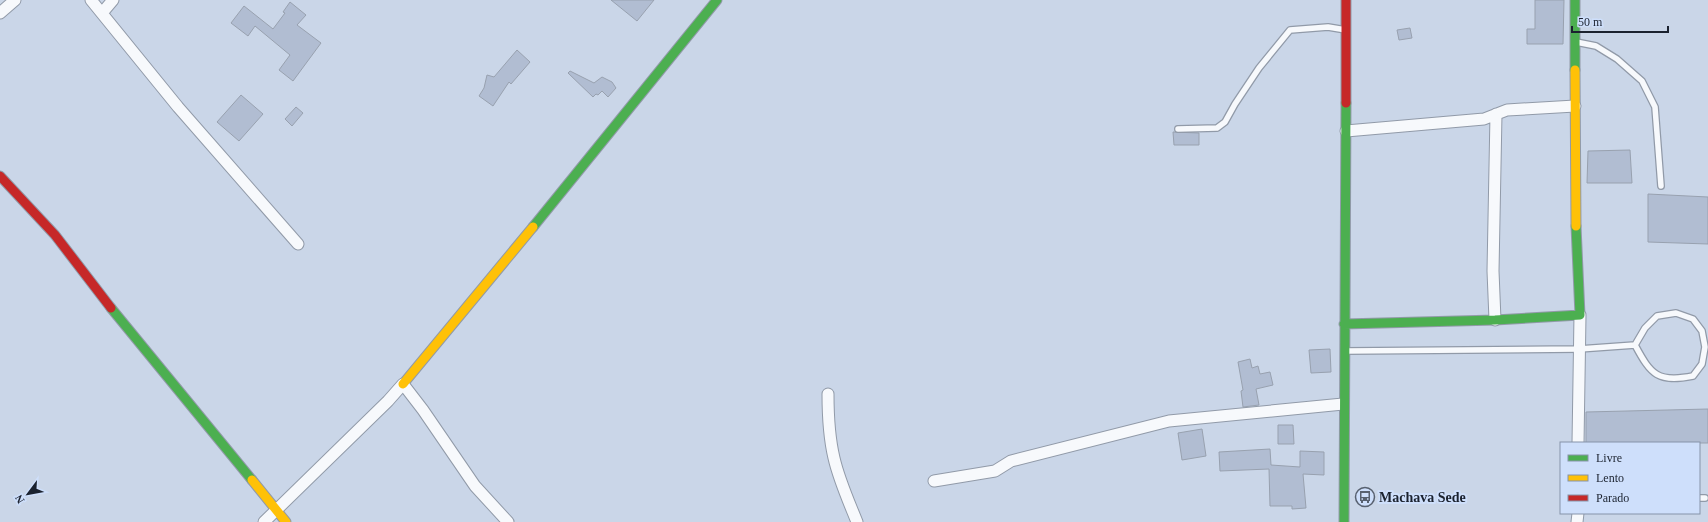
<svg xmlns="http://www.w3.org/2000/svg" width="1708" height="522" viewBox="0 0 1708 522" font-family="Georgia,serif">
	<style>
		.building { fill: #b1bdd2; stroke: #98a1af }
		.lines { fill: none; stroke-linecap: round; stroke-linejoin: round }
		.lane-casing { stroke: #919aa8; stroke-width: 8 }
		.street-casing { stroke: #919aa8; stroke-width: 13 }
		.fast-casing { stroke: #919aa8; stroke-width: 11 }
		.slow-casing { stroke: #919aa8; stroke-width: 11 }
		.jam-casing { stroke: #919aa8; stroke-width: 11 }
		.lane { stroke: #f7f9fc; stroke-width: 5.5 }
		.street { stroke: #f7f9fc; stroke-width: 11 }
		.fast { stroke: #4caf50; stroke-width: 9 }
		.slow { stroke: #ffc107; stroke-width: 9 }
		.jam { stroke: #c62828; stroke-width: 9 }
		.labels { text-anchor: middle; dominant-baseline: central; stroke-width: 4; stroke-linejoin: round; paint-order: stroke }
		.poi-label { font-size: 14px; font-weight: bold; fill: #1b222f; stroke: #cedffb; text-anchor: start }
	</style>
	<rect width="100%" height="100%" fill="#cad6e8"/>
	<path class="building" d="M 611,0 L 654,0 L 637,21 Z
		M 1535,0 L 1564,0 L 1563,44 L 1527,44 L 1527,29 L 1535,29 Z
		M 290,2 L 306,15 L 297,25 L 321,43 L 293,81 L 279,70 L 290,55 L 255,26 L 248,36 L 231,23 L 244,6 L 273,29 L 285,13 L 283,12 Z
		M 1410,28 L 1412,38 L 1399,40 L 1397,30 Z
		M 517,50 L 530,62 L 511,84 L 509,82 L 493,106 L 479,96 L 484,88 L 487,75 L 494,77 Z
		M 570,71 L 594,83 L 602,77 L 612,82 L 616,88 L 608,97 L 602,91 L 598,95 L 596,94 L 593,97 L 568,73 Z
		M 241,95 L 263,114 L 239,141 L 217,122 Z
		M 296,107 L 303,113 L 292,126 L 285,119 Z
		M 1173,132 L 1199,133 L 1199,145 L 1174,145 Z
		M 1630,150 L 1632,183 L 1587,183 L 1588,151 Z
		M 1648,194 L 1708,197 L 1708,244 L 1648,242 Z
		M 1330,349 L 1331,372 L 1311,373 L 1309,350 Z
		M 1250,359 L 1252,368 L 1258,366 L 1260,374 L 1270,372 L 1273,385 L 1256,389 L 1259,405 L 1243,407 L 1241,391 L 1243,390 L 1238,362 Z
		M 1708,409 L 1708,443 L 1586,443 L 1586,412 Z
		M 1278,425 L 1293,425 L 1294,444 L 1278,444 Z
		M 1202,429 L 1206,456 L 1182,460 L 1178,433 Z
		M 1270,449 L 1271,465 L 1300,467 L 1300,451 L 1324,452 L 1324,475 L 1303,474 L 1306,508 L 1292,509 L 1292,506 L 1270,506 L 1269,469 L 1220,471 L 1219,452 Z"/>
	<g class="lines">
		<g class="lane-casing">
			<path id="lane" d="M 1576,42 L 1596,46 L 1617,59 L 1642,81 L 1655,107 L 1661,186
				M 1178,129 L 1217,128 L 1225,122 L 1235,104 L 1259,68 L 1290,30 L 1328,27 L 1346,30
				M 1676,313 L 1693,319 L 1702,331 L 1705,347 L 1702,364 L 1693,376 C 1658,383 1651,375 1635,345 L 1645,328 L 1657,316 Z
				M 1346,351 L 1579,349 L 1635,345
				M 1699,498 L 1705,498"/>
		</g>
		<g class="street-casing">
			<path id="street" d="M 91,0 L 178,107 L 298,244
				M 0,13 L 15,0
				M 102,13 L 113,0
				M 1346,131 L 1484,119 L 1507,110 L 1575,106
				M 1495,320 L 1493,271 L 1496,114
				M 828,394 C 828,415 829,437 834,458 C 839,480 849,502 857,522
				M 1578,443 L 1580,315
				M 934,481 L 995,471 L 1011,461 L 1169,421 L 1343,404
				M 264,522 L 388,401 L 403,384 L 423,410 L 475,486 L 508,522
				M 1577,522 L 1578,513"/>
		</g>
		<g class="fast-casing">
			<path id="fast" d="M 1575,0 L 1575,70
				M 533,227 L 717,0
				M 111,308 L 252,480
				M 1344,324 L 1495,320 L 1580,315 L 1576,226
				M 1344,522 L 1346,103"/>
		</g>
		<g class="slow-casing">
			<path id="slow" d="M 1575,70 L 1576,226
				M 403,384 L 533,227
				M 252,480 L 286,522"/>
		</g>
		<g class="jam-casing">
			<path id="jam" d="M 1346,103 L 1346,0
				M 0,176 L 55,235 L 111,308"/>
		</g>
		<use href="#lane" class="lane"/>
		<use href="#street" class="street"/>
		<use href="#fast" class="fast"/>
		<use href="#slow" class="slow"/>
		<use href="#jam" class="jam"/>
	</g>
	<defs>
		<g id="bus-ring" transform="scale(1)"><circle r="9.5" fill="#cedffb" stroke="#586170" stroke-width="1.5"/><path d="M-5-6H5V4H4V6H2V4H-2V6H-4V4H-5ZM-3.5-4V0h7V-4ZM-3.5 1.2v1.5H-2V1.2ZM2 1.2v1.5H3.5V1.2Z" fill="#586170"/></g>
	</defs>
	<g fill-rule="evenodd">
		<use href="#bus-ring" x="1365" y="497"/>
	</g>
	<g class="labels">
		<g class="poi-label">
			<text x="1379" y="497">Machava Sede</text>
		</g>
	</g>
	<rect x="1560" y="442" width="140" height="72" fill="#cedffb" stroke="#8693a9"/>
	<rect x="1568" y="455" width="20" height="6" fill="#4caf50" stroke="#8693a9"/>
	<text x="1596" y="462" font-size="12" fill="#1b222f">Livre</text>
	<rect x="1568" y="475" width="20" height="6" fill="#ffc107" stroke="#8693a9"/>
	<text x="1596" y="482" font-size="12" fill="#1b222f">Lento</text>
	<rect x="1568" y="495" width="20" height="6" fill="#c62828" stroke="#8693a9"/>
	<text x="1596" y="502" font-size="12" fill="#1b222f">Parado</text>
	<g transform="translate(28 494) rotate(238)" stroke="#cedffb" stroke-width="3" paint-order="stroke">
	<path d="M0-3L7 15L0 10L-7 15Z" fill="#1b222f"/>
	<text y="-6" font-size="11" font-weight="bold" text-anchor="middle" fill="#1b222f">N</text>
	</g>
	<path d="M1572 26v6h96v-6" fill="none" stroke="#1b222f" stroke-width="2"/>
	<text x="1578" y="26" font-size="12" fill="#1b222f" stroke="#cedffb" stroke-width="3" paint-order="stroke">50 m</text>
</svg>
